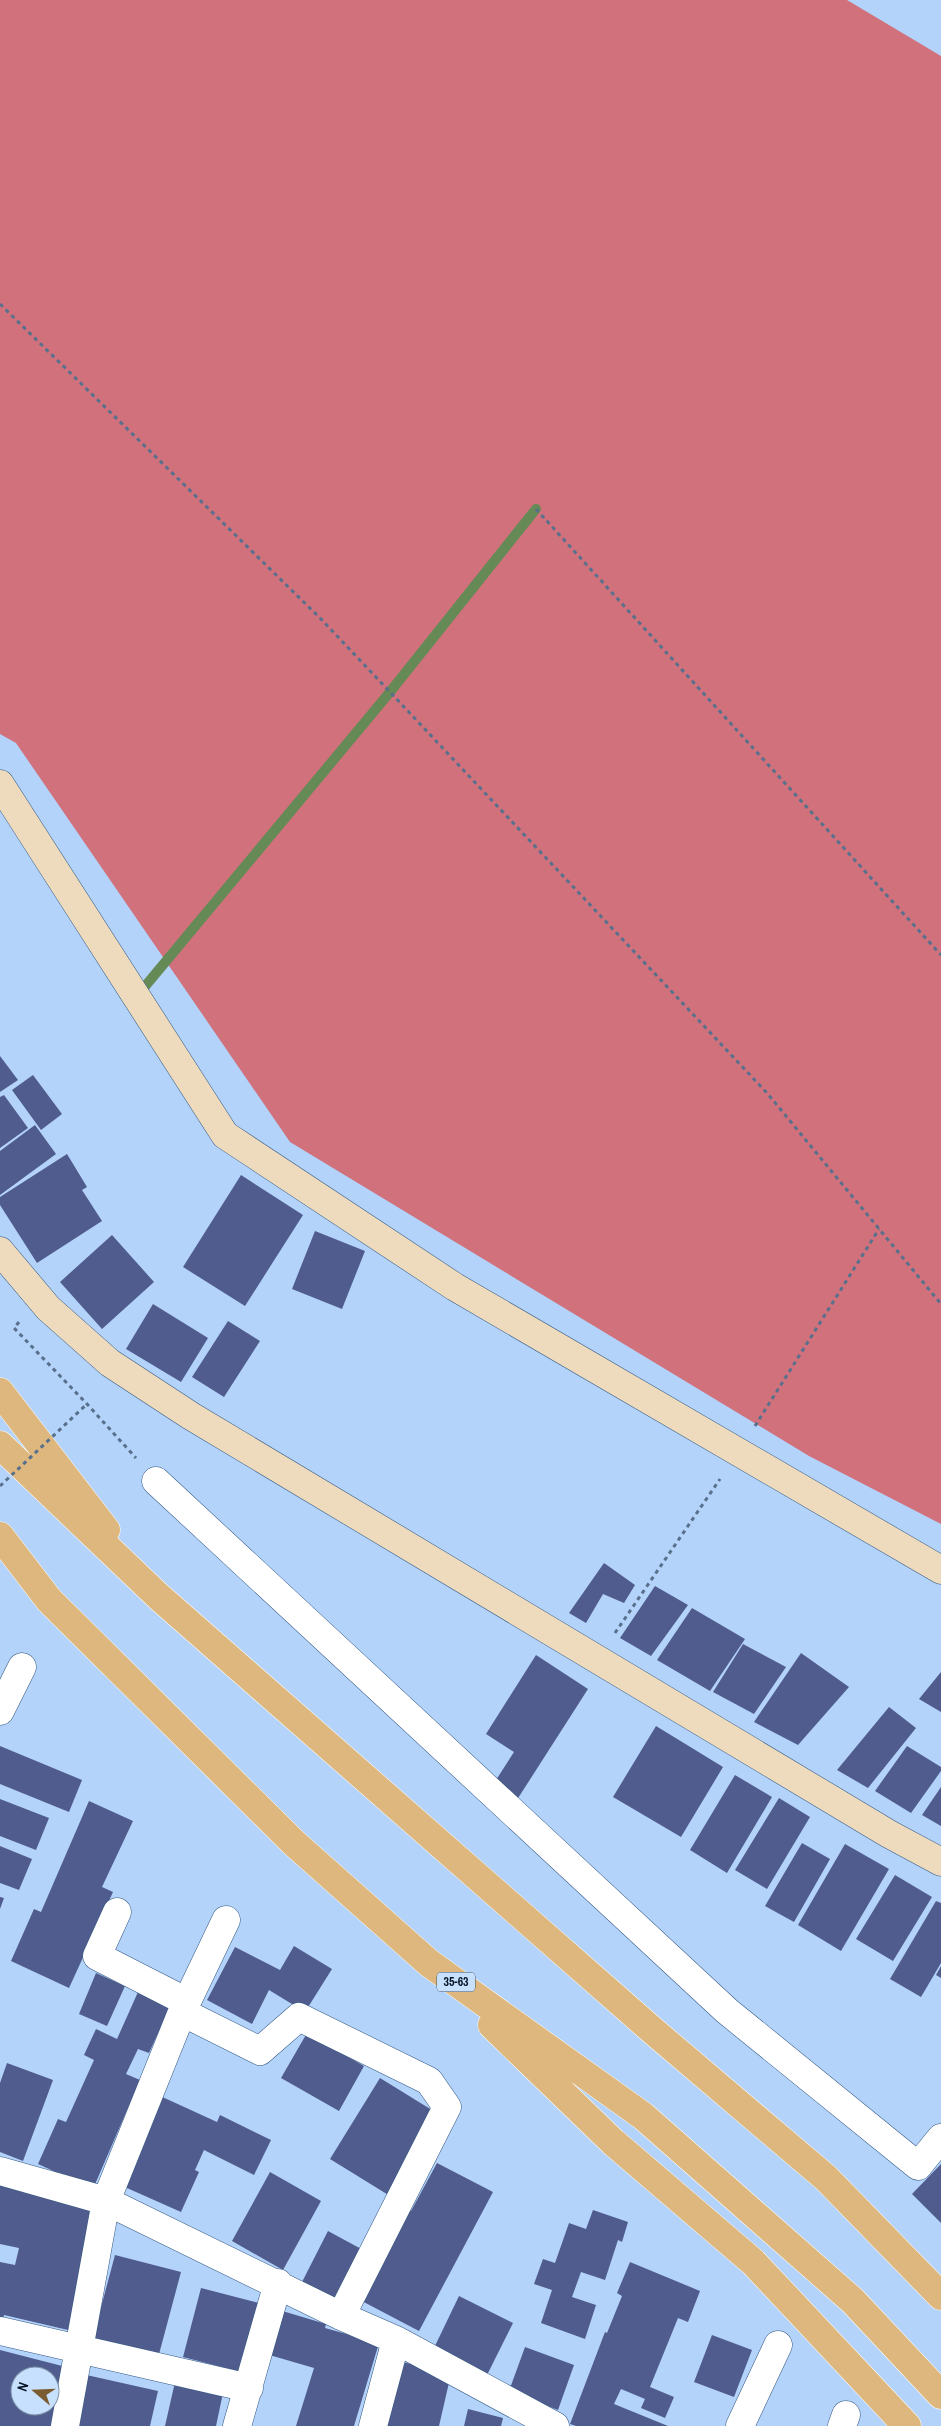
<svg xmlns="http://www.w3.org/2000/svg" width="941" height="2426" viewBox="0 0 941 2426" font-family="'Archivo Narrow',sans-serif">
	<style>
		.forest { fill: #d0717c }
		.lines { fill: none; stroke-linecap: round; stroke-linejoin: round }
		.stream { stroke: #658a56; stroke-width: 10 }
		.building { fill: #505c8d; fill-rule: evenodd }
		.street-casing { stroke: #335881; stroke-width: 29 }
		.secondary-casing { stroke: #335881; stroke-width: 29 }
		.primary-casing { stroke: #fff; stroke-width: 29 }
		.path { stroke: #59708c; stroke-width: 3; stroke-dasharray: 4 4; stroke-linecap: butt }
		.street { stroke: #fff; stroke-width: 28 }
		.secondary { stroke: #eedbbe; stroke-width: 28 }
		.primary { stroke: #ddb77d; stroke-width: 28 }
		.path-bridge { stroke: #59708c; stroke-width: 3; stroke-dasharray: 4 4; stroke-linecap: butt }
		.labels { text-anchor: middle; dominant-baseline: central; stroke-width: 5; stroke-linejoin: round; paint-order: stroke }
		.shield { fill: #c7e0fd; stroke: #3e5064; stroke-width: 1 }
		.shield-label { font-size: 12px; font-weight: bold; fill: #041223 }
	</style>
	<rect width="100%" height="100%" fill="#b3d3fa"/>
	<path class="forest" d="M 0,0 L 847,0 L 941,56 L 941,1524 L 809,1456 L 290,1142 L 16,743 L 0,734 Z"/>
	<g class="lines">
		<path class="stream" d="M 137,996 L 390,692 L 536,509"/>
	</g>
	<path class="building" d="M 0,1056 L 18,1080 L 0,1092 Z
		M 33,1075 L 62,1114 L 41,1130 L 12,1090 Z
		M 4,1095 L 28,1128 L 0,1148 L 0,1097 Z
		M 35,1125 L 56,1154 L 0,1195 L 0,1151 Z
		M 67,1154 L 87,1187 L 82,1190 L 102,1221 L 37,1263 L 0,1205 L 0,1197 Z
		M 241,1175 L 303,1215 L 245,1306 L 183,1267 Z
		M 315,1231 L 365,1251 L 342,1309 L 292,1289 Z
		M 112,1235 L 154,1282 L 102,1329 L 60,1282 Z
		M 153,1304 L 208,1338 L 181,1382 L 126,1349 Z
		M 228,1321 L 260,1341 L 224,1397 L 192,1377 Z
		M 604,1563 L 635,1585 L 624,1603 L 603,1594 L 586,1623 L 569,1613 Z
		M 655,1586 L 688,1605 L 651,1656 L 620,1638 Z
		M 692,1608 L 745,1639 L 710,1691 L 657,1660 Z
		M 743,1644 L 786,1667 L 754,1714 L 713,1692 Z
		M 801,1653 L 849,1687 L 798,1745 L 754,1722 Z
		M 536,1655 L 588,1689 L 513,1806 L 489,1791 L 514,1752 L 486,1734 Z
		M 941,1672 L 941,1712 L 919,1699 Z
		M 889,1707 L 916,1728 L 868,1788 L 837,1770 Z
		M 656,1726 L 723,1767 L 681,1837 L 613,1797 Z
		M 0,1746 L 82,1780 L 69,1812 L 0,1784 Z
		M 907,1746 L 941,1767 L 941,1771 L 911,1813 L 875,1791 Z
		M 735,1775 L 772,1797 L 727,1873 L 690,1850 Z
		M 941,1787 L 941,1826 L 922,1815 Z
		M 779,1798 L 810,1817 L 767,1889 L 735,1870 Z
		M 0,1799 L 49,1818 L 36,1850 L 0,1836 Z
		M 89,1801 L 133,1821 L 102,1887 L 113,1892 L 69,1988 L 11,1961 L 34,1909 L 41,1912 Z
		M 802,1843 L 830,1859 L 794,1922 L 765,1906 Z
		M 845,1844 L 889,1869 L 841,1951 L 798,1925 Z
		M 0,1846 L 32,1859 L 19,1890 L 0,1883 Z
		M 895,1875 L 932,1897 L 893,1961 L 856,1939 Z
		M 0,1897 L 4,1898 L 0,1909 Z
		M 936,1901 L 941,1903 L 941,1963 L 921,1997 L 890,1979 Z
		M 294,1946 L 332,1969 L 305,2012 L 269,1990 L 252,2024 L 207,2000 L 235,1947 L 280,1970 Z
		M 941,1966 L 941,1978 L 936,1975 Z
		M 96,1973 L 125,1986 L 107,2026 L 79,2014 Z
		M 138,1992 L 170,2007 L 149,2053 L 138,2049 L 126,2074 L 140,2080 L 93,2189 L 38,2164 L 58,2119 L 66,2122 L 94,2060 L 84,2055 L 96,2029 L 117,2039 Z
		M 307,2033 L 364,2066 L 339,2111 L 281,2078 Z
		M 7,2063 L 53,2080 L 23,2161 L 0,2152 L 0,2083 Z
		M 380,2078 L 440,2115 L 390,2196 L 330,2159 Z
		M 158,2095 L 217,2122 L 220,2115 L 271,2140 L 254,2175 L 204,2150 L 195,2170 L 199,2172 L 181,2212 L 118,2184 Z
		M 437,2163 L 493,2192 L 419,2331 L 358,2299 L 406,2208 L 411,2211 Z
		M 941,2164 L 941,2223 L 912,2194 Z
		M 270,2172 L 321,2201 L 283,2270 L 232,2241 Z
		M 0,2181 L 97,2207 L 68,2330 L 4,2315 L 3,2319 L 0,2319 L 0,2262 L 15,2265 L 19,2248 L 0,2244 Z
		M 593,2210 L 628,2222 L 622,2242 L 618,2240 L 605,2280 L 581,2272 L 572,2297 L 596,2305 L 585,2339 L 541,2323 L 552,2290 L 534,2284 L 543,2259 L 555,2263 L 569,2223 L 586,2229 Z
		M 328,2231 L 365,2251 L 340,2301 L 302,2282 Z
		M 115,2255 L 181,2272 L 158,2358 L 92,2341 Z
		M 630,2262 L 700,2291 L 688,2322 L 678,2318 L 650,2387 L 674,2397 L 665,2418 L 641,2408 L 645,2399 L 621,2389 L 614,2404 L 668,2426 L 576,2426 L 570,2424 L 605,2332 L 607,2333 L 622,2296 L 617,2293 Z
		M 201,2288 L 263,2304 L 245,2373 L 183,2357 Z
		M 459,2296 L 513,2323 L 487,2375 L 434,2348 Z
		M 279,2310 L 326,2324 L 325,2328 L 379,2343 L 354,2426 L 296,2426 L 314,2368 L 266,2354 Z
		M 712,2335 L 752,2350 L 734,2397 L 694,2382 Z
		M 525,2347 L 574,2365 L 558,2410 L 509,2391 Z
		M 0,2350 L 70,2368 L 55,2426 L 0,2426 ZM 20,2376 L 50,2376 L 50,2406 L 20,2406 Z
		M 399,2361 L 451,2374 L 439,2426 L 385,2426 Z
		M 82,2374 L 158,2391 L 150,2426 L 71,2426 Z
		M 175,2382 L 223,2393 L 216,2426 L 165,2426 Z
		M 468,2409 L 503,2418 L 501,2426 L 464,2426 Z"/>
	<g class="lines">
		<g class="street-casing">
			<path id="street" d="M 156,1481 L 727,2011 L 918,2166 L 941,2138
				M 0,1711 L 22,1667
				M 117,1912 L 97,1956 L 187,2002
				M 182,2012 L 260,2051 L 299,2017 L 429,2081 L 447,2107 L 341,2316
				M 0,2171 L 106,2201 L 341,2316 L 396,2340 L 555,2426
				M 0,2331 L 249,2388
				M 65,2426 L 106,2201 L 182,2012 L 226,1920
				M 237,2426 L 278,2283
				M 373,2426 L 396,2340
				M 740,2426 L 778,2345
				M 842,2426 L 846,2415"/>
		</g>
		<g class="secondary-casing">
			<path id="secondary" d="M 0,784 L 225,1135 L 455,1287 L 941,1570
				M 0,1251 L 48,1308 L 110,1363 L 191,1416 L 889,1834 L 941,1862"/>
		</g>
		<g class="primary-casing">
			<path id="primary" d="M 0,1392 L 106,1530
				M 0,1445 L 158,1596 L 652,2030 L 826,2178 L 941,2296
				M 0,1536 L 49,1600 L 294,1843 L 429,1963 L 643,2116 L 853,2301 L 941,2395
				M 492,2025 L 613,2142 L 753,2262 L 907,2426"/>
		</g>
		<path class="path" d="M 0,304 L 321,619 L 390,692 L 767,1093 L 941,1304
			M 536,509 L 941,955
			M 19,1322 L 14,1328 L 87,1404 L 136,1458
			M 755,1426 L 879,1229
			M 615,1633 L 720,1479"/>
		<use href="#street" class="street"/>
		<use href="#secondary" class="secondary"/>
		<use href="#primary" class="primary"/>
		<path class="path-bridge" d="M 0,1486 L 87,1404"/>
	</g>
	<g class="labels">
		<rect class="shield" x="437" y="1972.5" width="38" height="19" rx="4"/>
		<g class="shield-label">
			<text x="456" y="1982">35-63</text>
		</g>
	</g>
	<g transform="translate(35 2391) rotate(289)"><circle r="24" fill="#c7e0fd" stroke="#798ea6"/>
	<path d="M0-4L9 19L0 12L-9 19Z" fill="#7b5c31"/>
	<text y="-8" font-size="14" font-weight="bold" text-anchor="middle" fill="#041223">N</text>
	</g>
</svg>
